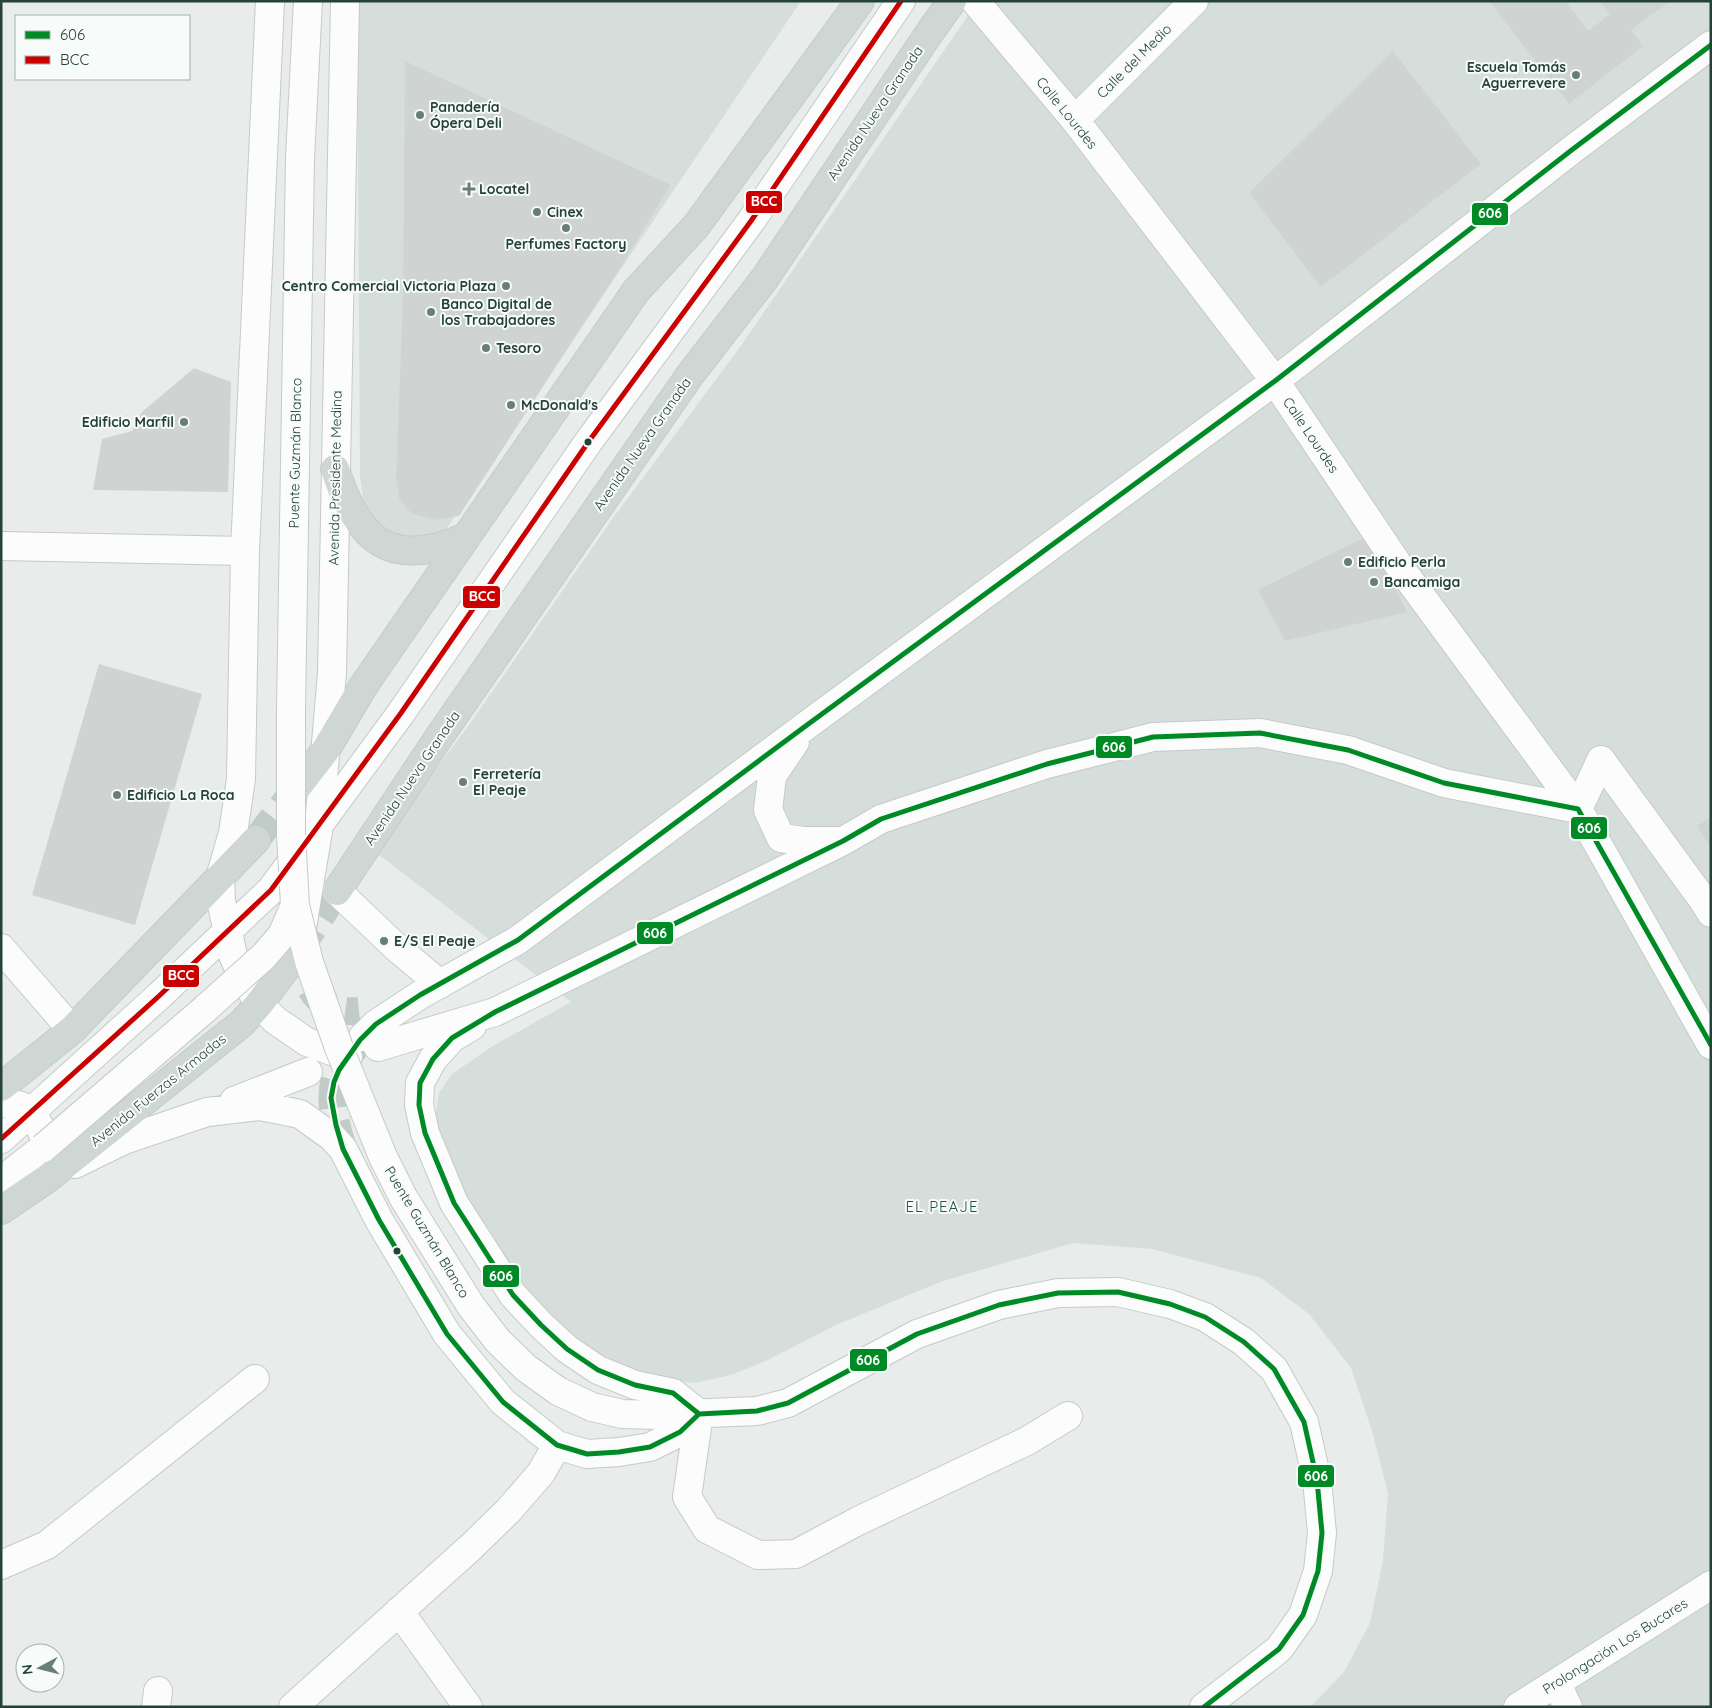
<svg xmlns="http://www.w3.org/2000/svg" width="1712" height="1708" viewBox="0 0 1712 1708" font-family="Quicksand,sans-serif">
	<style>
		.built { fill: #d6dedb }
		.building { fill: #cfd4d2 }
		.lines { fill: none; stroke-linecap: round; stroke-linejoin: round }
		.minor-tunnel { stroke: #c1cbc8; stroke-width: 28; stroke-dasharray: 28 14; stroke-linecap: butt }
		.major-tunnel { stroke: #c1cbc8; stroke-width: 28; stroke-dasharray: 28 14; stroke-linecap: butt }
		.minor-casing { stroke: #c5cac8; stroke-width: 30 }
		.major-casing { stroke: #c3ccc9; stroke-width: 30 }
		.minor { stroke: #fcfcfc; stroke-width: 28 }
		.major { stroke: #cfd7d5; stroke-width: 28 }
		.minor-bridge-casing { stroke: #c5cac8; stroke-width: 30; stroke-linecap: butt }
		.minor-bridge { stroke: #fcfcfc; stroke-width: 28 }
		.bus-1-casing { stroke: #f7fbf9; stroke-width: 9 }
		.bus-2-casing { stroke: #f7fbf9; stroke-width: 9 }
		.bus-1 { stroke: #008a26; stroke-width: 5 }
		.bus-2 { stroke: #cb0000; stroke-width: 5 }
		.poi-dot { fill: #697e78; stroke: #f7fbf9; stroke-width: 2 }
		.bus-dot { fill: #24423a; stroke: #f7fbf9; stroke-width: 2 }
		.labels { text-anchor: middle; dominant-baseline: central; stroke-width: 4; stroke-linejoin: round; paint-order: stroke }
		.street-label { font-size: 14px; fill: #24423a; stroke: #f7fbf9 }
		.poi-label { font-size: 14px; font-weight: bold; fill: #24423a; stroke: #f7fbf9; text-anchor: start }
		.neighbourhood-label { font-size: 15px; letter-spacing: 1px; fill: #1f5548; stroke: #f7fbf9 }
		.line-badge { stroke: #f7fbf9; stroke-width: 2 }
		.badge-label { font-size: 14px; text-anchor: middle; font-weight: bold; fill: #fff }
	</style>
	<rect width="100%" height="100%" fill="#e8edeb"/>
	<path class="built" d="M 357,1 L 801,1 L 447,528 L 434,541 L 418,545 L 378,527 L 364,504 L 360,476 Z
		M 978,1 L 1711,1 L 1711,1707 L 1310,1707 L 1344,1672 L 1370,1623 L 1383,1560 L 1388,1493 L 1372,1431 L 1351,1368 L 1309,1314 L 1261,1278 L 1152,1249 L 1073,1243 L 943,1281 L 836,1325 L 766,1361 L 731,1375 L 695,1383 L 632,1377 L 576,1351 L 497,1271 L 434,1125 L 439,1093 L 452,1074 L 491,1047 L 571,1002 L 374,851 L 469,725 L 613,518 L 740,347 Z"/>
	<path class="building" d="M 1489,1 L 1565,1 L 1588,31 L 1610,14 L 1600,1 L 1670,1 L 1631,30 L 1643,46 L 1569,104 Z
		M 1393,51 L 1481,164 L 1321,287 L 1249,193 Z
		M 405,61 L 671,185 L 616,274 L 459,516 L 436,520 L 411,513 L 399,498 L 396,479 L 403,298 Z
		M 194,368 L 231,382 L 228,492 L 93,490 L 102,439 L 132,431 L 142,412 Z
		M 1369,535 L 1407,612 L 1285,641 L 1258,590 Z
		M 99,664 L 202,694 L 135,925 L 32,895 Z
		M 1711,817 L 1711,848 L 1697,826 Z"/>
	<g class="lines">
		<path class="minor-tunnel" d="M 311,989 C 320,1005 340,1013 359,1011
			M 343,1149 C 336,1124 326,1097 338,1072 C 342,1063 350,1055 356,1046"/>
		<path class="major-tunnel" d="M 256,840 L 291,795
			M 298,952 L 337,891"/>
		<g class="minor-casing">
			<path id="minor" d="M 270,1 L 245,551 L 241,779 L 233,833 L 220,878 L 221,901 L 233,955 L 240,971 L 259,1004 L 275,1020 L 307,1042 L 348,1057
				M 975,1 L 1075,120 L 1275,381 L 1399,566 L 1578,809 L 1601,760 L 1703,900 L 1711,913
				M 1075,120 L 1194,1
				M 300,158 L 308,1
				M 1,546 L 245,551
				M 795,742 L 772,776 L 768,810 L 781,838 L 804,841 L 838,841
				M 337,891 L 398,949 L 440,984
				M 302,928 L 319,825 L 332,673 L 345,1
				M 1,948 L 72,1030
				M 472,1026 L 452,1038 L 433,1059 L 420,1083 L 419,1105 L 425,1133 L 454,1203 L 513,1295 L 541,1325 L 567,1349 L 598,1370 L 635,1385 L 673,1393 L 699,1414
				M 363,1037 L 376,1024 L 420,995 L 518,940 L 807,725 L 1275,381 L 1573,149 L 1711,45
				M 378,1047 L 495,1012 L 843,841 L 881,819 L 1047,764 L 1153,737 L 1260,733 L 1348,750 L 1444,783 L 1578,809 L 1711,1045
				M 234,1101 L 308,1072
				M 1,1103 C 7,1104 16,1104 21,1106 C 40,1116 50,1147 49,1166
				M 1,1139 L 159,996 L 271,890 L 401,713 L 589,441 L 751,221 L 901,1
				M 75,1164 L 124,1140 L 207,1112 L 260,1106 L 300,1114 L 332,1137 L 343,1149 L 379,1220 L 447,1334 L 503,1402 L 557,1445 L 587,1454 L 619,1452 L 650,1447 L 680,1432 L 699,1414
				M 1,1181 L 43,1148
				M 592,1407 L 622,1414 L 661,1415 L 757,1411 L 788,1403 L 917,1334 L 999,1305 L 1058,1293 L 1118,1292 L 1170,1304 L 1205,1317 L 1244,1342 L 1274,1369 L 1304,1422 L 1317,1480 L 1322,1533 L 1318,1571 L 1303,1615 L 1279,1649 L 1204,1707
				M 699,1414 L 687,1497 L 707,1529 L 758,1555 L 796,1554 L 858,1521 L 1027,1441 L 1068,1416
				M 1,1565 L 47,1545 L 255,1379
				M 399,1611 L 468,1707
				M 1557,1684 L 1568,1707
				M 156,1707 L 158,1691
				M 293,1707 L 471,1547 L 508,1511 L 541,1473 L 557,1445
				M 1518,1707 L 1711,1585"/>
		</g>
		<g class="major-casing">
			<path id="major" d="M 335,469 C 358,542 391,570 466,537
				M 291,795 L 325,751 L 364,685 L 636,291 L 696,226 L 860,1
				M 337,891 L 437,740 L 690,375 L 765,278 L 930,32 L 952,1
				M 1,1087 L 72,1030 L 256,840
				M 1,1210 L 48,1178 L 242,1023 L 259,1004 L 298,952"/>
		</g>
		<use href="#minor" class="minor"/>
		<use href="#major" class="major"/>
		<g class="minor-bridge-casing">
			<path id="minor-bridge" d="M 300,158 L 291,709 L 291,835 L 295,905 L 309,962 L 339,1048 L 383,1157 L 403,1197 L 471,1306 L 498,1341 L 526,1368 L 558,1391 L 592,1407
				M 43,1148 L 205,1009 L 264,956 L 282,935 L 295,905"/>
		</g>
		<use href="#minor-bridge" class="minor-bridge"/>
		<g class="bus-1-casing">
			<path id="bus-1" d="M 699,1414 L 673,1393 L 635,1385 L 598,1370 L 567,1349 L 541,1325 L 513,1295 L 454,1203 L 425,1133 L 419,1105 L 420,1083 L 433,1059 L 452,1038 L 495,1012 L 843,841 L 881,819 L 1047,764 L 1153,737 L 1260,733 L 1348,750 L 1444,783 L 1578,809 L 1711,1045
				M 1204,1707 L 1279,1649 L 1303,1615 L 1318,1571 L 1322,1533 L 1317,1480 L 1304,1422 L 1274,1369 L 1244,1342 L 1205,1317 L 1170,1304 L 1118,1292 L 1058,1293 L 999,1305 L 917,1334 L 788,1403 L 757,1411 L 699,1414 L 680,1432 L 650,1447 L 619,1452 L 587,1454 L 557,1445 L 503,1402 L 447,1334 L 379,1220 L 343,1149 L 336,1125 L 331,1098 L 334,1082 L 339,1070 L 360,1040 L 376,1024 L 420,995 L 518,940 L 807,725 L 1275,381 L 1573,149 L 1711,45"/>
		</g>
		<g class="bus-2-casing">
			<path id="bus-2" d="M 1,1139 L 159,996 L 271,890 L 401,713 L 589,441 L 751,221 L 901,1"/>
		</g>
		<use href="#bus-1" class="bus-1"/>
		<use href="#bus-2" class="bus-2"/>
	</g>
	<g class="poi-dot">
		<circle cx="1576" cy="75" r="5"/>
		<circle cx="420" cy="115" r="5"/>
		<path d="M466.5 181.5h5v5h5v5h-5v5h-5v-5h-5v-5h5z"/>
		<circle cx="537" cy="212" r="5"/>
		<circle cx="566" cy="228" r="5"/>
		<circle cx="506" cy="286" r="5"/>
		<circle cx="431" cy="312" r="5"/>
		<circle cx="486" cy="348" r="5"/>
		<circle cx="511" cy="405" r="5"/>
		<circle cx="184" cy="422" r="5"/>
		<circle cx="1348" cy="562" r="5"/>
		<circle cx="1374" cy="582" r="5"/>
		<circle cx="463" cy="782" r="5"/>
		<circle cx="117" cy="795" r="5"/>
		<circle cx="384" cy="941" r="5"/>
	</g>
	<g class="bus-dot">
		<circle cx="588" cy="442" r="4.5"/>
		<circle cx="397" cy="1251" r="4.5"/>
	</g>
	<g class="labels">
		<g class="street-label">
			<text transform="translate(1134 61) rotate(-45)">Calle del Medio</text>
			<text transform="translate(875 113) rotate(-56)">Avenida Nueva Granada</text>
			<text transform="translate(1067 113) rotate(51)">Calle Lourdes</text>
			<text transform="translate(1311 435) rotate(56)">Calle Lourdes</text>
			<text transform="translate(642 444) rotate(-55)">Avenida Nueva Granada</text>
			<text transform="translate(295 453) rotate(-89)">Puente Guzmán Blanco</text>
			<text transform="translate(335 478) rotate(-89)">Avenida Presidente Medina</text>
			<text transform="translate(412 778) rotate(-56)">Avenida Nueva Granada</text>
			<text transform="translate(158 1090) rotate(-39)">Avenida Fuerzas Armadas</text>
			<text transform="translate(427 1232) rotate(59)">Puente Guzmán Blanco</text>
			<text transform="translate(1615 1646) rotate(-32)">Prolongación Los Bucares</text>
		</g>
		<g class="poi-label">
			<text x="1566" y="67" text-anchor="end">Escuela Tomás<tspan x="1566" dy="16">Aguerrevere</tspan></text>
			<text x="430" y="107">Panadería<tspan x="430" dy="16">Ópera Deli</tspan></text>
			<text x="479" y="189">Locatel</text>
			<text x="547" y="212">Cinex</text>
			<text x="566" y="244" text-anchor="middle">Perfumes Factory</text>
			<text x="496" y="286" text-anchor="end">Centro Comercial Victoria Plaza</text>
			<text x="441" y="304">Banco Digital de<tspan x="441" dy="16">los Trabajadores</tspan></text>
			<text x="496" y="348">Tesoro</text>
			<text x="521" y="405">McDonald's</text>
			<text x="174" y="422" text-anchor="end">Edificio Marfil</text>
			<text x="1358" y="562">Edificio Perla</text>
			<text x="1384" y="582">Bancamiga</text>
			<text x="473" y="774">Ferretería<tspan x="473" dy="16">El Peaje</tspan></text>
			<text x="127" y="795">Edificio La Roca</text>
			<text x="394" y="941">E/S El Peaje</text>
		</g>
		<g class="neighbourhood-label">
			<text x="942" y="1206">EL PEAJE</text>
		</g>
	</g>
	<g class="line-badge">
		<rect x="745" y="190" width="38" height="24" rx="5" fill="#cb0000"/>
		<rect x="1471" y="202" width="38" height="24" rx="5" fill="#008a26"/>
		<rect x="462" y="585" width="39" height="24" rx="5" fill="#cb0000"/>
		<rect x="1095" y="735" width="38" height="24" rx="5" fill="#008a26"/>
		<rect x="1570" y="816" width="38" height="24" rx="5" fill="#008a26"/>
		<rect x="636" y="921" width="38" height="24" rx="5" fill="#008a26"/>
		<rect x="162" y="964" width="38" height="24" rx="5" fill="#cb0000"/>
		<rect x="482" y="1264" width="38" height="24" rx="5" fill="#008a26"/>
		<rect x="849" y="1348" width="39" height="24" rx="5" fill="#008a26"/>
		<rect x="1297" y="1464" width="38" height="24" rx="5" fill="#008a26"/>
	</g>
	<g class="badge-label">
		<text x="764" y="206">BCC</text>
		<text x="1490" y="218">606</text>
		<text x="482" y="601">BCC</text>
		<text x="1114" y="752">606</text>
		<text x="1589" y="833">606</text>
		<text x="655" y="938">606</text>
		<text x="181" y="980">BCC</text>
		<text x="501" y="1281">606</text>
		<text x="868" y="1365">606</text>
		<text x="1316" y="1481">606</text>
	</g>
	<rect width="1712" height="1708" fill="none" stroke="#24423a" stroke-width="5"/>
	<rect x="15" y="15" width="175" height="65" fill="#f7fbf9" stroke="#a3b1ad"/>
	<rect x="25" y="31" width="25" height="8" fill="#008a26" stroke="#a3b1ad"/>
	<text x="60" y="40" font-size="15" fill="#24423a">606</text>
	<rect x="25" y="56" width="25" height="8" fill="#cb0000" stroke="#a3b1ad"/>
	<text x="60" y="65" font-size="15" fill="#24423a">BCC</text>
	<g transform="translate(40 1668) rotate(263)"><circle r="24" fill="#f7fbf9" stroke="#a3b1ad"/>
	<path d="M0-4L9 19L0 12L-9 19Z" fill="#697e78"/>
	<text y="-8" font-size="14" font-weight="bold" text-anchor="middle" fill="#24423a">N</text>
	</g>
</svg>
